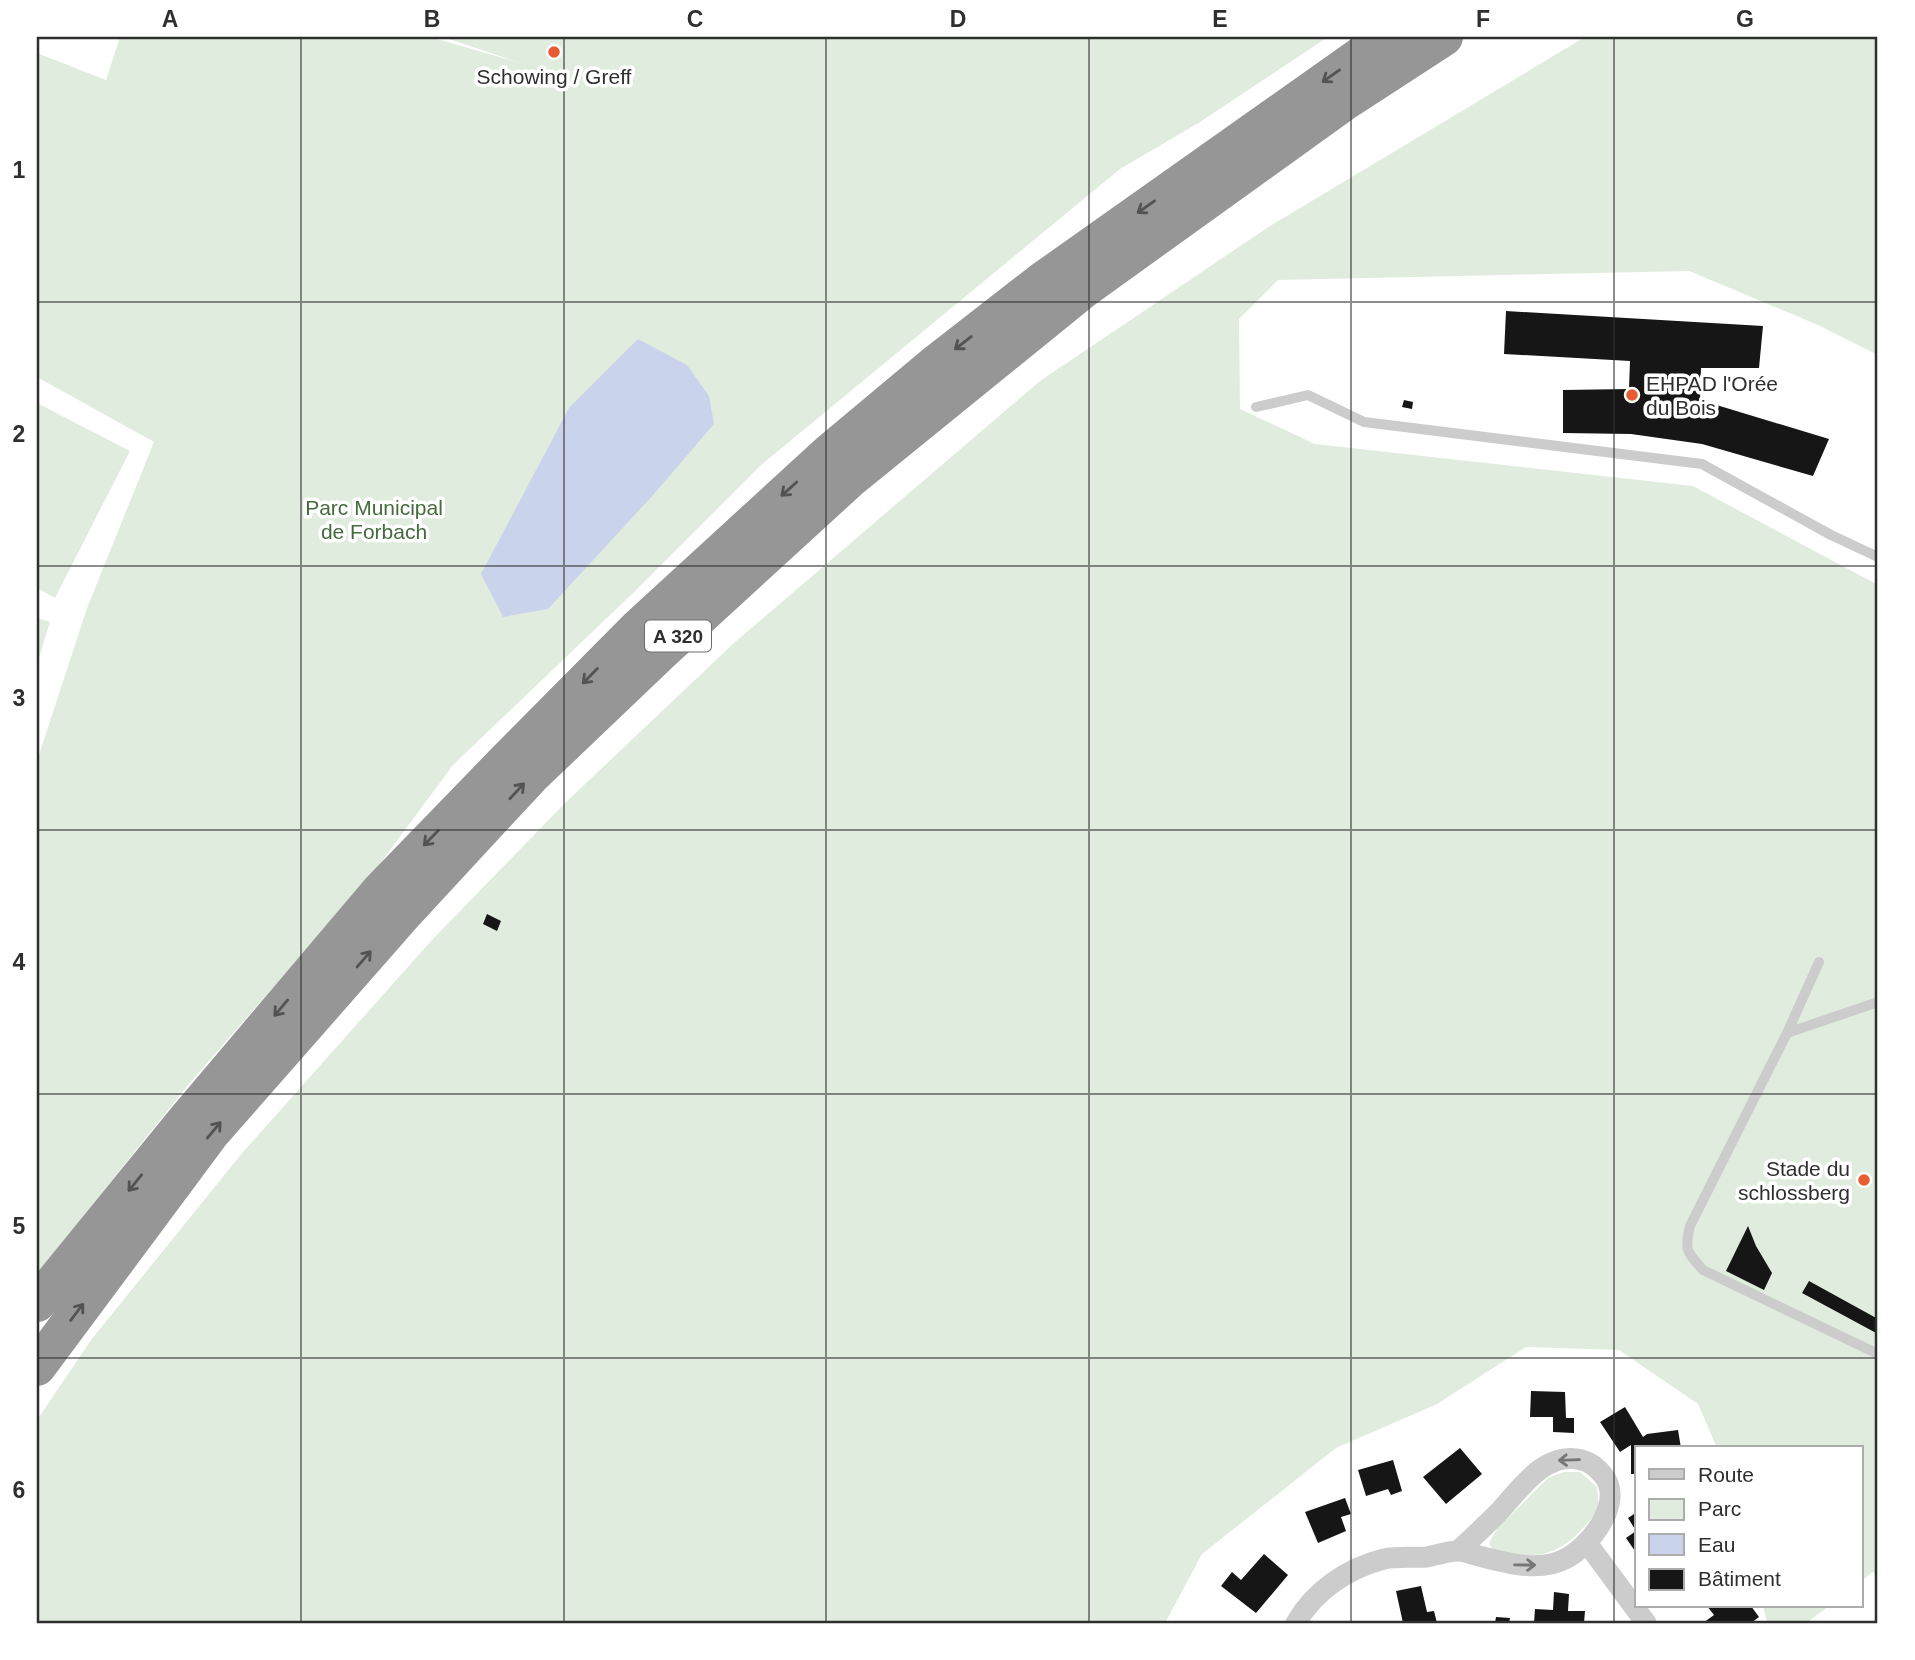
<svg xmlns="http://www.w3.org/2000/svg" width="1915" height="1660" viewBox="0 0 1915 1660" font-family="Arial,sans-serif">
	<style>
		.green { fill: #e0ecdd }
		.water { fill: #c9d4ec }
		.building { fill: #161616 }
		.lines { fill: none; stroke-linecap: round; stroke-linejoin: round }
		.lane { stroke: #ccc; stroke-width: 10 }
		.street { stroke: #ccc; stroke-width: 21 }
		.highway { stroke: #969696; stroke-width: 38 }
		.oneway { stroke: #535353 }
		.oneway2 { stroke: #767676 }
		.grid { fill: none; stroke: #2f2f2f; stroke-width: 2; stroke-opacity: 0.55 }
		.poi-dot { fill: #e65b31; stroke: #fff; stroke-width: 2.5 }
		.labels { text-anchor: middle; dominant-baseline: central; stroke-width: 7; stroke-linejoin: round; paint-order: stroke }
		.shield { fill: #fff; stroke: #6d6d6d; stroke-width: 2 }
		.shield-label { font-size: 19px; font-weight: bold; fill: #2f2f2f }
		.poi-label { font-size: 21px; fill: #2f2f2f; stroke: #fff }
		.park-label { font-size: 21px; fill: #446b3c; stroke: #fff }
		.neatline { fill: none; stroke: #2f2f2f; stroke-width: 2.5 }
		.grid-label { font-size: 23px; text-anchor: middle; font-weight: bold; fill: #2f2f2f }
	</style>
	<rect width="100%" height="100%" fill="#fff"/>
	<path class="green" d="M 120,37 L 430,37 L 520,63 L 443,37 L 1328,37 L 1200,122 L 1120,169 L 761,465 L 631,595 L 453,765 L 376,869 L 188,1085 L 37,1274 L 37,761 L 87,608 L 154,442 L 37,377 L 37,53 L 106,80 Z
		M 1585,37 L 1878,37 L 1878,355 L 1818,325 L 1689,271 L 1278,280 L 1239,319 L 1240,409 L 1315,444 L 1693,486 L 1878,585 L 1878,1578 L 1873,1572 L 1861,1581 L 1861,1448 L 1717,1448 L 1698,1404 L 1619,1350 L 1526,1347 L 1437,1404 L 1336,1448 L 1202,1554 L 1165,1623 L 37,1623 L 37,1420 L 91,1340 L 243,1152 L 431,941 L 564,804 L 735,642 L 1040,381 L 1270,226 Z
		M 37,403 L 130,451 L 55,598 L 37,588 Z
		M 37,618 L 50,622 L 37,664 Z
		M 1564,1472 L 1580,1472 L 1597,1487 L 1599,1508 C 1569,1550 1545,1564 1493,1551 L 1489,1543 L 1497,1529 L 1548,1478 Z
		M 1763,1606 L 1829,1606 L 1806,1623 L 1765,1623 L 1767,1622 Z"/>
	<path class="water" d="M 638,339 L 687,365 L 709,396 L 714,424 L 654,494 L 548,609 L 503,617 L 481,574 L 569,408 Z"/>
	<path class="building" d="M 1506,311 L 1763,326 L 1759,368 L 1701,368 L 1700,400 L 1829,439 L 1813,476 L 1702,444 L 1631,434 L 1563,433 L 1563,390 L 1629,389 L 1630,361 L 1504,354 Z
		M 1404,400 L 1413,402 L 1412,409 L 1402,407 Z
		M 487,914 L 501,921 L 497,931 L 483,924 Z
		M 1748,1226 L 1756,1246 L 1772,1273 L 1764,1290 L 1726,1271 Z
		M 1809,1281 L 1878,1319 L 1878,1334 L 1802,1293 Z
		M 1531,1391 L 1565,1392 L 1566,1418 L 1574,1418 L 1574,1433 L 1553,1432 L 1553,1417 L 1530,1417 Z
		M 1625,1407 L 1643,1437 L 1647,1434 L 1678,1430 L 1681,1448 L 1637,1448 L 1637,1474 L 1631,1474 L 1631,1445 L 1620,1452 L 1600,1422 Z
		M 1460,1448 L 1482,1474 L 1446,1504 L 1423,1477 Z
		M 1393,1460 L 1402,1491 L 1391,1495 L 1388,1489 L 1366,1496 L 1358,1470 Z
		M 1345,1498 L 1351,1514 L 1341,1517 L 1346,1531 L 1318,1543 L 1305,1512 Z
		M 1637,1512 L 1637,1554 L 1626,1538 L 1636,1531 L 1628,1518 Z
		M 1264,1554 L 1288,1575 L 1256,1613 L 1221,1586 L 1232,1572 L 1241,1580 Z
		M 1421,1586 L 1427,1612 L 1434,1611 L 1437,1623 L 1403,1623 L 1396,1591 Z
		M 1554,1592 L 1569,1594 L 1568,1611 L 1585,1611 L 1584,1623 L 1534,1623 L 1535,1609 L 1553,1610 Z
		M 1707,1606 L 1751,1606 L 1759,1617 L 1751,1623 L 1703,1623 L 1714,1615 Z
		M 1496,1617 L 1510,1618 L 1509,1623 L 1495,1623 Z"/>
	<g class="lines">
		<path class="lane" d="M 1256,407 L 1308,395 L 1364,422 L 1702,464 L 1831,535 L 1878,557
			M 1819,962 L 1787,1033 L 1690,1226 C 1684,1250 1687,1252 1703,1270 L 1878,1354
			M 1787,1033 L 1878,1002"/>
		<path class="street" d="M 1587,1543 L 1646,1623
			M 1296,1623 C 1314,1591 1348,1568 1384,1559 C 1398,1556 1413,1558 1427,1557 C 1437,1555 1448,1551 1458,1551 C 1465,1551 1473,1555 1479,1556 C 1507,1563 1540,1573 1567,1558 C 1591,1545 1625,1501 1603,1475 C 1596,1467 1592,1463 1582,1460 C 1544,1450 1519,1491 1497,1514 C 1484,1527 1471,1539 1458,1551"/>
		<path class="highway" d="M 37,1303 L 186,1120 L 380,891 L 507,760 L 639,627 L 830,452 L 934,365 L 1042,281 L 1387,37
			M 37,1367 L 211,1133 L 405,912 L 531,776 L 661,652 L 850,479 L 1084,289 L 1344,102 L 1444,37"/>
	</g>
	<defs><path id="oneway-shaft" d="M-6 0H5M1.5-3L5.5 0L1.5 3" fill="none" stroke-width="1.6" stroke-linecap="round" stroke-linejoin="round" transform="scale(1.75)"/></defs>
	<g class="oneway">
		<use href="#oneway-shaft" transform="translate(1331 76) rotate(145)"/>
		<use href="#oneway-shaft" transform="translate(1146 207) rotate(145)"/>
		<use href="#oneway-shaft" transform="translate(963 343) rotate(142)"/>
		<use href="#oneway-shaft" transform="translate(789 489) rotate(138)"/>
		<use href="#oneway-shaft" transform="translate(590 676) rotate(135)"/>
		<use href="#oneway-shaft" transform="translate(517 791) rotate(-47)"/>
		<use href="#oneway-shaft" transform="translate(431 838) rotate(134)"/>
		<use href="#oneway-shaft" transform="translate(364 959) rotate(-49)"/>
		<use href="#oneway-shaft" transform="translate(281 1008) rotate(130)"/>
		<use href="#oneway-shaft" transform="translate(214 1130) rotate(-50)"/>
		<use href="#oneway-shaft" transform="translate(135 1183) rotate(129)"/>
		<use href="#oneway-shaft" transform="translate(77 1312) rotate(-53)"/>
	</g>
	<g class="oneway2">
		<use href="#oneway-shaft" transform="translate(1569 1460) rotate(178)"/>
		<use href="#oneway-shaft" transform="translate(1525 1565) rotate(1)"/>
	</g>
	<path class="grid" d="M 301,37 L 301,1623M 564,37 L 564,1623M 826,37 L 826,1623M 1089,37 L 1089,1623M 1351,37 L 1351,1623M 1614,37 L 1614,1623M 37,302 L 1878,302M 37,566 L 1878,566M 37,830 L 1878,830M 37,1094 L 1878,1094M 37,1358 L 1878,1358"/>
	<g class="poi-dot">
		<circle cx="554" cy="52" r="7"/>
		<circle cx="1632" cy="395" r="7"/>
		<circle cx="1864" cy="1180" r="7"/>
	</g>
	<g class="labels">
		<rect class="shield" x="645" y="620.5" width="66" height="31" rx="5"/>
		<g class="shield-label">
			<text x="678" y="636">A 320</text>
		</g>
		<g class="poi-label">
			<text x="554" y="76">Schowing / Greff</text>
			<text x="1646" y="383" text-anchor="start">EHPAD l'Orée<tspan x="1646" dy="24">du Bois</tspan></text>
			<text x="1850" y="1168" text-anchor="end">Stade du<tspan x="1850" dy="24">schlossberg</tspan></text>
		</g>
		<g class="park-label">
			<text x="374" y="507">Parc Municipal<tspan x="374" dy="24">de Forbach</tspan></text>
		</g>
	</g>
	<rect width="1915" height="1660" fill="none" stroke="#ffffff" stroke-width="77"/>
	<rect x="1635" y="1446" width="228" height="161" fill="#ffffff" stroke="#acacac" stroke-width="2"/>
	<rect x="1649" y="1469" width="35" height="10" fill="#cccccc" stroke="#acacac" stroke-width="2"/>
	<text x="1698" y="1482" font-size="21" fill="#2f2f2f">Route</text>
	<rect x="1649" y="1499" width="35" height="21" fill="#e0ecdd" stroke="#acacac" stroke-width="2"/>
	<text x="1698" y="1516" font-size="21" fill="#2f2f2f">Parc</text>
	<rect x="1649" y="1534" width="35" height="21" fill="#c9d4ec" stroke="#acacac" stroke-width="2"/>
	<text x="1698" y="1552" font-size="21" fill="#2f2f2f">Eau</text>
	<rect x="1649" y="1569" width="35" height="21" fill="#161616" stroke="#acacac" stroke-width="2"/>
	<text x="1698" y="1586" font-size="21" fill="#2f2f2f">Bâtiment</text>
	<rect x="38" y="38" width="1838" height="1584" class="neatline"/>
	<g class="grid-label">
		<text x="170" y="27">A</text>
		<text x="432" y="27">B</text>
		<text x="695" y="27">C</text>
		<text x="958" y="27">D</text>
		<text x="1220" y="27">E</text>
		<text x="1483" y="27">F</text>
		<text x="1745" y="27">G</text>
		<text x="19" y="178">1</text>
		<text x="19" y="442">2</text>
		<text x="19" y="706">3</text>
		<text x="19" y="970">4</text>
		<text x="19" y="1234">5</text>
		<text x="19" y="1498">6</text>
	</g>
</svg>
